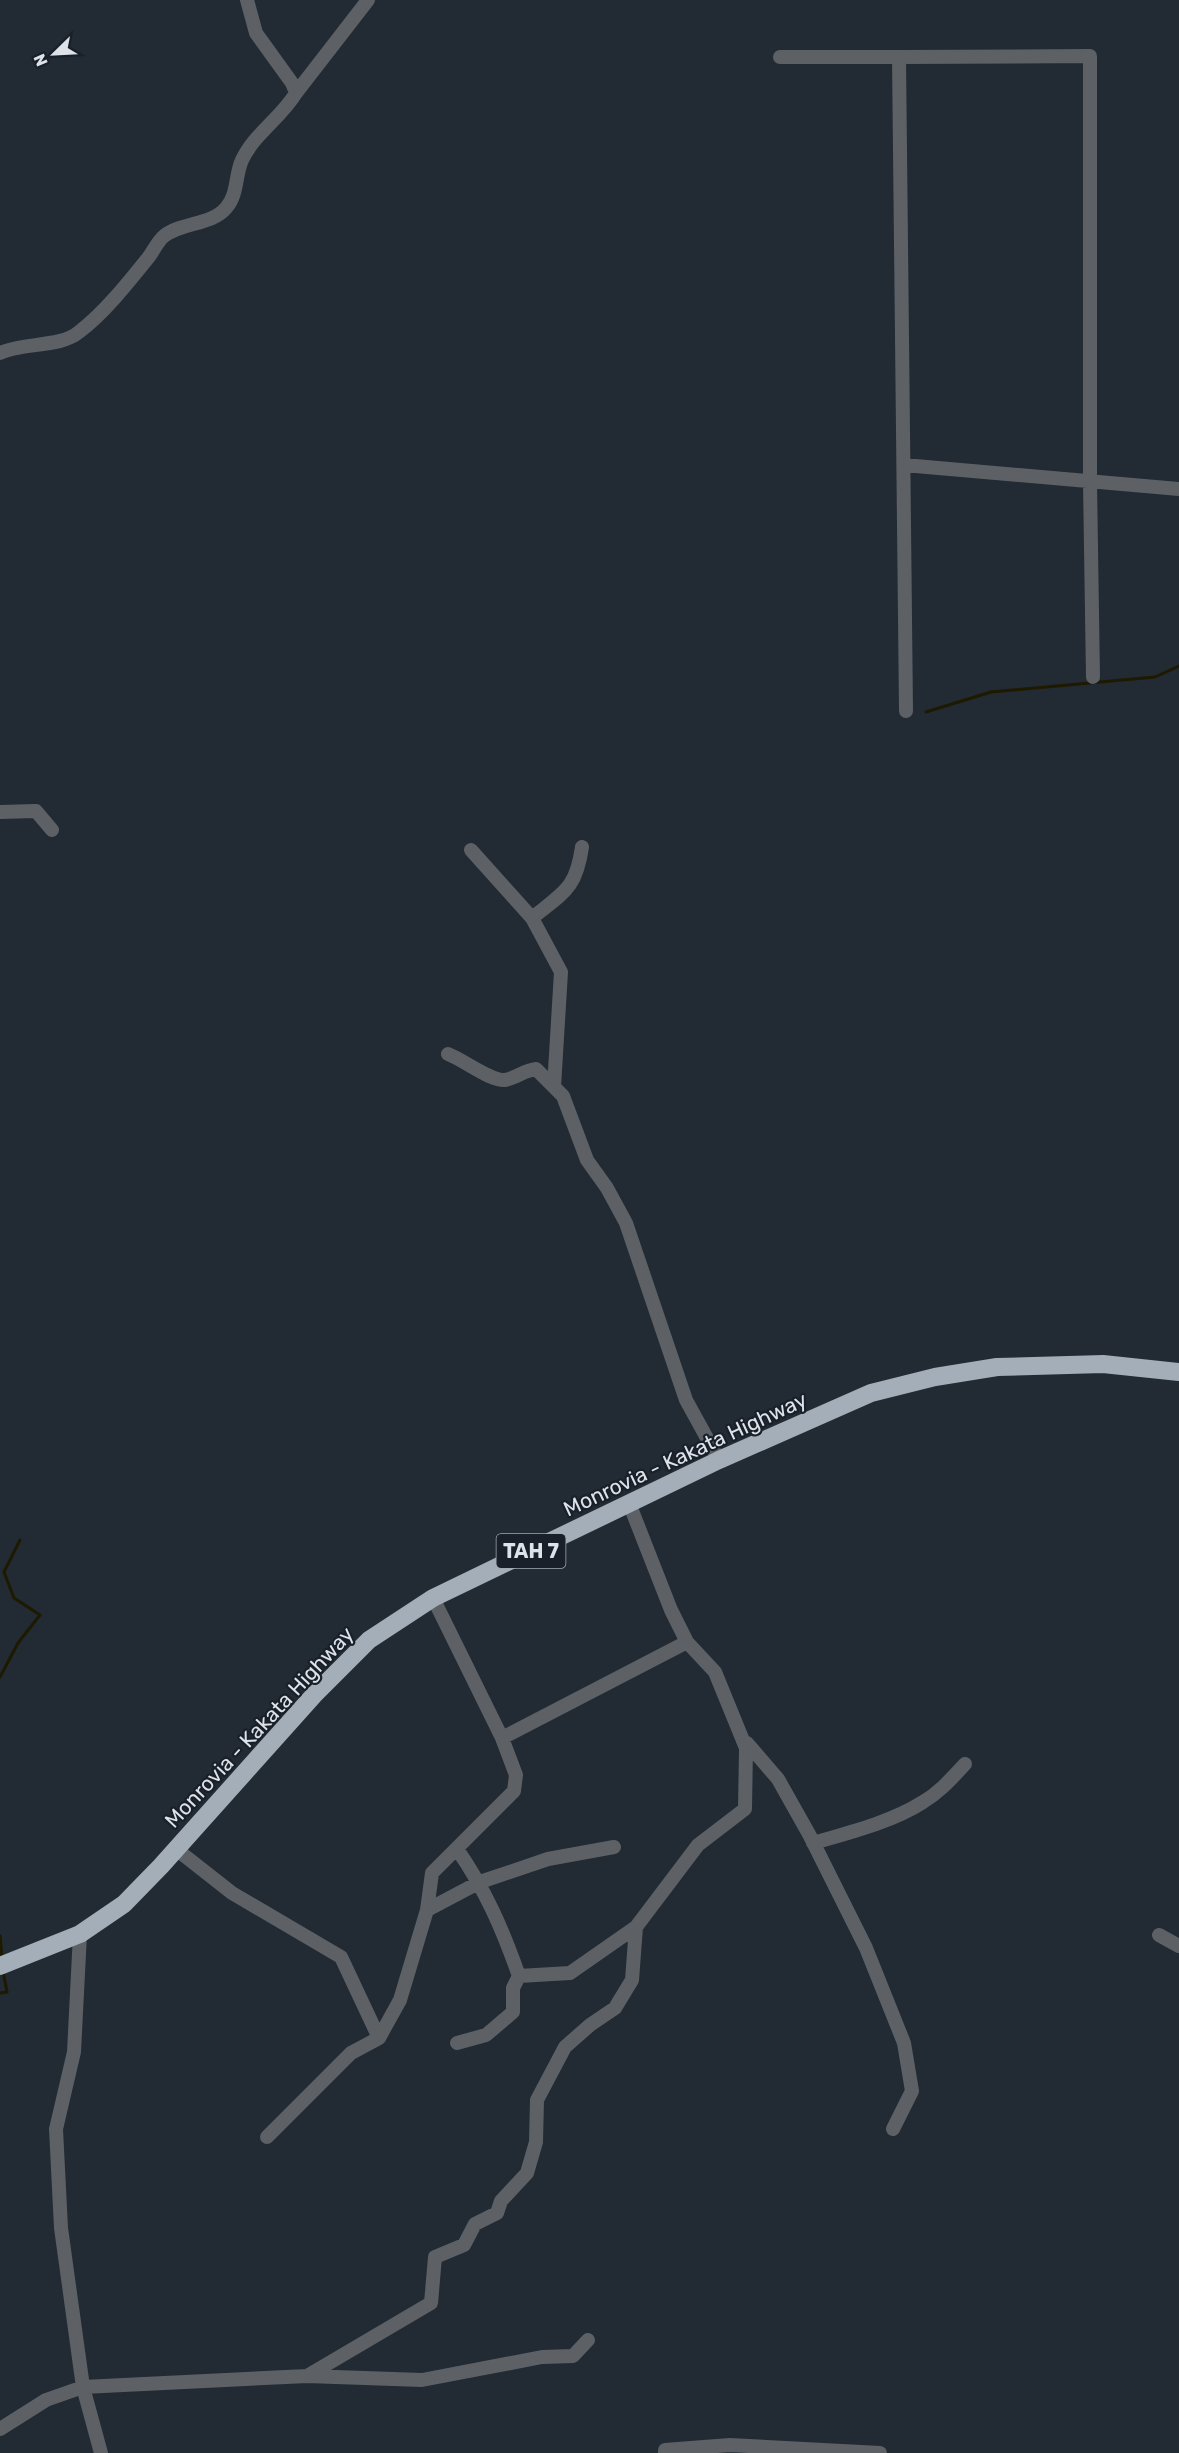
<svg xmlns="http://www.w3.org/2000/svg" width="1179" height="2453" viewBox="0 0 1179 2453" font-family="Rubik,sans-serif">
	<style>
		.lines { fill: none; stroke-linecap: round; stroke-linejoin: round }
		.stream { stroke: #1d1a00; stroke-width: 3 }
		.minor { stroke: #5d6165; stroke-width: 14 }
		.highway { stroke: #a3aeb8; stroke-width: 18 }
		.labels { text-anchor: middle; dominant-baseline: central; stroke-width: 4.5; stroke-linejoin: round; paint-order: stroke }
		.shield { fill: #192029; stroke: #a3a8af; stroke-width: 1.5 }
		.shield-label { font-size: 20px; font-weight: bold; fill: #dee3e9 }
		.street-label { font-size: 21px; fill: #dee3e9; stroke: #192029 }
	</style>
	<rect width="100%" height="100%" fill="#222a33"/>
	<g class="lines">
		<path class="stream" d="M 926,712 L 991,692 L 1155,677 L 1179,666
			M 0,1677 L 18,1643 L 40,1615 L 14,1598 L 4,1572 L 20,1540
			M 0,1936 L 2,1958
			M 0,1993 L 7,1992 L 3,1971"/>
		<path class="minor" d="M 780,57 L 899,57
			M 296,93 L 368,0
			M 0,353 C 23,342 60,348 79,332 C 104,313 128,283 148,258 C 153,252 157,242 164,236 C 182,222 212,225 226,208 C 238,195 235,175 242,160 C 254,134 281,118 296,93 L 292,83 L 256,33 L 247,0
			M 904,465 L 1179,489
			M 906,711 L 899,57 L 1090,56 L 1090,483 L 1093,677
			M 0,812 L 36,811 L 52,830
			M 471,850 L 532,918 L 561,972 L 554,1087
			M 532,918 C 564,892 576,889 582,847
			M 448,1054 C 464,1060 490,1081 505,1080 C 517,1078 524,1070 536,1069 L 563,1096 L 587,1160 L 607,1188 L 626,1223 L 686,1400 L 719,1460
			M 502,1738 L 687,1642
			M 747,1743 L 778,1779 L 810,1836 L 866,1948 L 904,2043 L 912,2091 L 893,2129
			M 813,1843 C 848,1833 892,1822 923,1802 C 940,1792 952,1778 965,1764
			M 176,1849 L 232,1893 L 341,1957 L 379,2038
			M 457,1849 C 486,1891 502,1928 519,1976
			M 427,1910 L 480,1882 L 548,1859 L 614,1847
			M 80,1934 L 74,2052 L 56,2129 L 61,2228 L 83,2387 L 101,2453
			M 1159,1935 L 1179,1946
			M 457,2043 L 486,2035 L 513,2012 L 513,1988 L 519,1976 L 570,1973 L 636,1927 L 698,1845 L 745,1809 L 746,1748 L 715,1672 L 687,1642 L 671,1610 L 629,1503
			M 267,2137 L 351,2053 L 379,2038 L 400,2000 L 427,1910 L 432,1873 L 514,1791 L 516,1775 L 502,1738 L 433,1598
			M 307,2376 L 431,2303 L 435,2257 L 464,2245 L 475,2224 L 497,2213 L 501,2201 L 527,2173 L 536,2142 L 537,2100 L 565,2047 L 590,2025 L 615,2008 L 632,1980 L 636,1927
			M 0,2429 L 46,2400 L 83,2387 L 307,2376 L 422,2380 L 542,2357 L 573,2356 L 588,2340
			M 665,2453 L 665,2450 L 730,2445 L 880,2453"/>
		<path class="highway" d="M 0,1966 L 80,1934 L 124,1904 L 161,1866 L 314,1695 L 369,1640 L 433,1598 L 719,1460 L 871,1393 L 935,1377 L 997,1367 L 1103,1364 L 1179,1372"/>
	</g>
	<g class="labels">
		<rect class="shield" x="496.5" y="1534" width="69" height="34" rx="4.5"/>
		<g class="shield-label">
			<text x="531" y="1551">TAH 7</text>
		</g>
		<g class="street-label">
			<text transform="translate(685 1454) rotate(-25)">Monrovia - Kakata Highway</text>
			<text transform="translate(259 1727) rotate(-47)">Monrovia - Kakata Highway</text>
		</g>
	</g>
	<g transform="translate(54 54) rotate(246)" stroke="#192029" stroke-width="4.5" paint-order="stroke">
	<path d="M0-4.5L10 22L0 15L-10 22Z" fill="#dee3e9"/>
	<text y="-9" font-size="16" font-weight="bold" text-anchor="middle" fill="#dee3e9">N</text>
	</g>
</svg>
